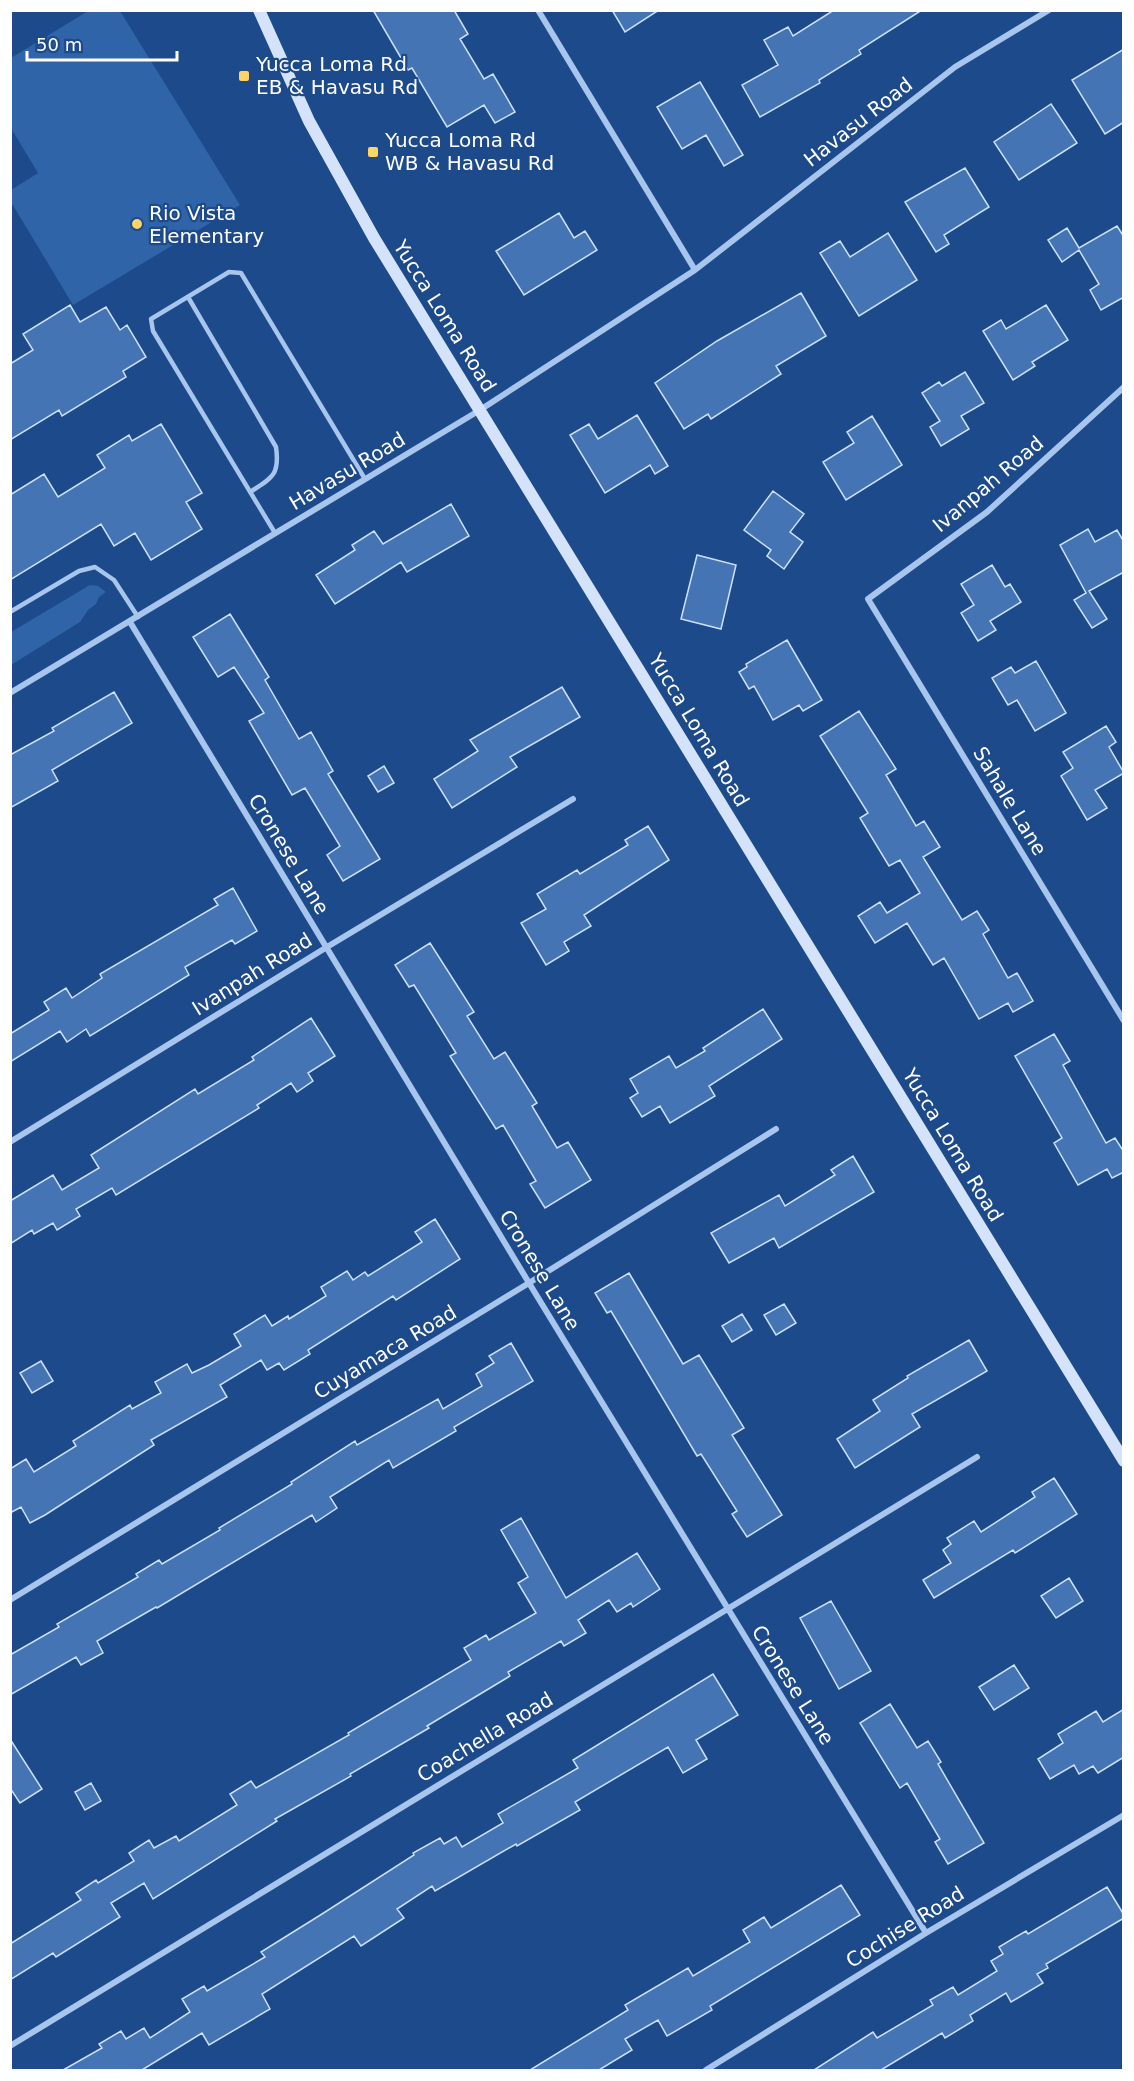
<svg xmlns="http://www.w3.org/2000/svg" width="1134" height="2081" viewBox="0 0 1134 2081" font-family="'DejaVu Sans',sans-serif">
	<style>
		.green { fill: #2f64a9 }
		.building { fill: #4474b3; stroke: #cde0f9; stroke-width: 1.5 }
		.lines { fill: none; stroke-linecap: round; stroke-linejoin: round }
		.service { stroke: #a7c5ed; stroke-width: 4.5 }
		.minor { stroke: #a7c5ed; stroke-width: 6 }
		.secondary { stroke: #d4e3f9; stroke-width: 12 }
		.poi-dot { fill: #fdd465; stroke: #1c4a8b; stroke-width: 2 }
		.labels { text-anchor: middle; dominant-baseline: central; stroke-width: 4.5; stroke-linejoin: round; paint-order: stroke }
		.poi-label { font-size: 20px; fill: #fff; stroke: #1c4a8b; text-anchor: start }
		.street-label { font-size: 20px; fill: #fff; stroke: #1c4a8b }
	</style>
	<rect width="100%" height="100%" fill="#1c4a8b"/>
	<path class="green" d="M 120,11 L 240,205 L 73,305 L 11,202 L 11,190 L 38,173 L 11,128 L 11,58 L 88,11 Z
		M 90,585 L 98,586 L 106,592 L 99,597 L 96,604 L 88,610 L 80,622 L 11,665 L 11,632 Z"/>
	<path class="building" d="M 373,10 L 454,10 L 468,34 L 460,39 L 484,79 L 493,74 L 515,112 L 495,123 L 484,105 L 447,127 L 412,68 L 408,70 Z
		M 612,10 L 659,10 L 625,32 Z
		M 834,10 L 922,10 L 859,50 L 861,54 L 819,80 L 820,83 L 760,117 L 742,85 L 778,65 L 764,40 L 788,27 L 793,36 Z
		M 1124,49 L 1124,122 L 1105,134 L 1072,80 Z
		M 700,82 L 743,155 L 724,166 L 706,135 L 682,149 L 657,107 Z
		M 1051,104 L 1077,143 L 1019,180 L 994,142 Z
		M 965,168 L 989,207 L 944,235 L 949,244 L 936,252 L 905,202 Z
		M 559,213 L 574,238 L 585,231 L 597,250 L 524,295 L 496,251 Z
		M 1117,226 L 1124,237 L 1124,297 L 1101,310 L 1090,290 L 1099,284 L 1079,250 L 1062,262 L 1048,240 L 1067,228 L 1079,248 Z
		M 888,233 L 917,280 L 859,316 L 820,253 L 840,241 L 850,257 Z
		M 801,293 L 826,336 L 776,366 L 781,374 L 711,419 L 708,414 L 684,429 L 655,383 L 717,341 Z
		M 70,305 L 80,322 L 106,307 L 120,330 L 127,325 L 146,357 L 123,371 L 126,377 L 62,416 L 59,410 L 10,440 L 10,364 L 33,350 L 23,334 Z
		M 1046,305 L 1068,340 L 1032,362 L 1035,366 L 1013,380 L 983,331 L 1001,320 L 1006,329 Z
		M 965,372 L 984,403 L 961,416 L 969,429 L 941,446 L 930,427 L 940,421 L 922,393 L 939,382 L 942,386 Z
		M 637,415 L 668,466 L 655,474 L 650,465 L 605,493 L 570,435 L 589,424 L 598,439 Z
		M 872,416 L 902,465 L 846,500 L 823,462 L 854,443 L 847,432 Z
		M 161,424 L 202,493 L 186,502 L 202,529 L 151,560 L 135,533 L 114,546 L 101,524 L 10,580 L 10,495 L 44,474 L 58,497 L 105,468 L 97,455 L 129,435 L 132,441 Z
		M 773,491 L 804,514 L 790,532 L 803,542 L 784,569 L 767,556 L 771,550 L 744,530 Z
		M 451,504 L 469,536 L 407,572 L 401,562 L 335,604 L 316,575 L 355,550 L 352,545 L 374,531 L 383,544 Z
		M 1088,529 L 1095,542 L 1117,530 L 1124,542 L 1124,572 L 1089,591 L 1107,619 L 1092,628 L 1074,600 L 1086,593 L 1060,545 Z
		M 697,555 L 736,565 L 721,629 L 681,619 Z
		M 992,565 L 1005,587 L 1010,584 L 1021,602 L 990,621 L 996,630 L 978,641 L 961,613 L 974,605 L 961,584 Z
		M 230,614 L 269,677 L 265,680 L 299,739 L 311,732 L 333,771 L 328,774 L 380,859 L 343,881 L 327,855 L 340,846 L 305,788 L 292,795 L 249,721 L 264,713 L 234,667 L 218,677 L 193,637 Z
		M 787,640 L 822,700 L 803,711 L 799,705 L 773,720 L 754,686 L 749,689 L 739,672 L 747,667 L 746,664 Z
		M 1036,661 L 1066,713 L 1035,731 L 1017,700 L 1008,705 L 992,678 L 1011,667 L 1015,673 Z
		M 562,687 L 580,717 L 510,757 L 517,767 L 452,808 L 434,779 L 478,751 L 470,740 Z
		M 114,692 L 132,723 L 52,770 L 58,781 L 10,808 L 10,755 L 54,731 L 52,728 Z
		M 859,711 L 896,769 L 886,775 L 916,826 L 924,821 L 940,847 L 923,857 L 962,920 L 977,911 L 989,930 L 983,934 L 1008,978 L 1017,973 L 1033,1001 L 1013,1012 L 1008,1003 L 979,1019 L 944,958 L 933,965 L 907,923 L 875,943 L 858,916 L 880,902 L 887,913 L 920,893 L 900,860 L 889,866 L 860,818 L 868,813 L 820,736 Z
		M 1106,726 L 1116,742 L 1109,747 L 1124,773 L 1095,790 L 1107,808 L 1087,820 L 1061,776 L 1073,768 L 1063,752 Z
		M 384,766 L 394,783 L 378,792 L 368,776 Z
		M 648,826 L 669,860 L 584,915 L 591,926 L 564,942 L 569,951 L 546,965 L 521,923 L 546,909 L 537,894 L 577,870 L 580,874 L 628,845 L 625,840 Z
		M 233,888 L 257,931 L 235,944 L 232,940 L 185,967 L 189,975 L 90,1036 L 86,1029 L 67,1042 L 60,1031 L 10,1062 L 10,1034 L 49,1010 L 44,1002 L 66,988 L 72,998 L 102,978 L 100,974 L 218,905 L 214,899 Z
		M 430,943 L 474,1012 L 467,1016 L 494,1059 L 505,1052 L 537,1103 L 532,1106 L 557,1148 L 568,1142 L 591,1180 L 545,1208 L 530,1184 L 536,1181 L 503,1125 L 496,1129 L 450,1056 L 456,1053 L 414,985 L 409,987 L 395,965 Z
		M 763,1009 L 782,1039 L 709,1086 L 715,1096 L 670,1123 L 660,1106 L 642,1117 L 630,1098 L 638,1093 L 630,1079 L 669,1056 L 676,1068 L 705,1051 L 703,1048 Z
		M 311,1018 L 335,1056 L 308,1073 L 313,1081 L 297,1092 L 291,1083 L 257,1105 L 259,1108 L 116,1195 L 112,1188 L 76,1209 L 80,1216 L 57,1230 L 53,1223 L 34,1234 L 32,1230 L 10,1244 L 10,1201 L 53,1175 L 62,1190 L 99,1168 L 91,1155 L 195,1089 L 198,1094 L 254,1060 L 252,1057 Z
		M 1054,1034 L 1070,1061 L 1063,1065 L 1106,1143 L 1115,1138 L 1124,1152 L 1124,1172 L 1112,1178 L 1107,1169 L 1078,1185 L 1054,1143 L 1062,1138 L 1015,1056 Z
		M 853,1156 L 874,1192 L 779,1248 L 774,1238 L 729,1263 L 711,1233 L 779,1195 L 785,1206 L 835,1175 L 831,1170 Z
		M 435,1219 L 460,1259 L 396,1300 L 393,1296 L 308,1350 L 310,1354 L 284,1370 L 279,1363 L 267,1370 L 261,1360 L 220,1385 L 227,1397 L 151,1440 L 154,1445 L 45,1515 L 30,1523 L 21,1507 L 10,1513 L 10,1469 L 26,1459 L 34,1472 L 76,1446 L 73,1441 L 130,1405 L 132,1409 L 161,1393 L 155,1382 L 187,1364 L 192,1373 L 209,1365 L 241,1346 L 234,1334 L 265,1315 L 272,1326 L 288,1316 L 289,1319 L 326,1296 L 321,1287 L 347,1271 L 353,1280 L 365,1272 L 368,1276 L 422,1242 L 415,1232 Z
		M 629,1273 L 683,1364 L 699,1355 L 744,1428 L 732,1435 L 782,1515 L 747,1537 L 732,1514 L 737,1511 L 701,1454 L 697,1456 L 611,1311 L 607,1313 L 595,1293 Z
		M 784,1304 L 796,1323 L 776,1335 L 764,1315 Z
		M 742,1314 L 752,1330 L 732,1342 L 722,1326 Z
		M 969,1340 L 987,1371 L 912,1414 L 920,1427 L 855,1468 L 837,1439 L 880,1411 L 873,1400 L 908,1378 L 907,1376 Z
		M 511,1343 L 533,1381 L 454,1427 L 456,1431 L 393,1468 L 389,1460 L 330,1497 L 337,1508 L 316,1522 L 312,1515 L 157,1608 L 156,1607 L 97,1641 L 103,1653 L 81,1665 L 76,1657 L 10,1695 L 10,1655 L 59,1627 L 57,1624 L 138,1577 L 136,1574 L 159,1560 L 162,1564 L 220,1530 L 219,1528 L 292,1484 L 291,1482 L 355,1441 L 357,1445 L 438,1399 L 443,1409 L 482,1386 L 476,1374 L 494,1363 L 489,1356 Z
		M 41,1361 L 53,1381 L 32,1393 L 20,1373 Z
		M 1054,1478 L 1077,1514 L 1015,1553 L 1013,1550 L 934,1598 L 923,1580 L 951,1563 L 943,1550 L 951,1544 L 947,1538 L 974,1521 L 981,1532 L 1035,1497 L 1032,1492 Z
		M 521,1518 L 566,1598 L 637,1553 L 660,1589 L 633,1607 L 631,1603 L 617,1612 L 609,1600 L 578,1620 L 586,1633 L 564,1646 L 561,1641 L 508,1672 L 510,1676 L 427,1726 L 429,1728 L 350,1774 L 351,1776 L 275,1819 L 277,1821 L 153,1899 L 144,1883 L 111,1903 L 120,1917 L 56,1957 L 53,1953 L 10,1980 L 10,1944 L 81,1900 L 76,1893 L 96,1880 L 98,1883 L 134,1861 L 129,1853 L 149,1840 L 154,1848 L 176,1836 L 179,1841 L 237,1805 L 230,1794 L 251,1781 L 256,1788 L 349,1735 L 348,1733 L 471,1660 L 464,1648 L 486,1635 L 489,1640 L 536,1613 L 518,1583 L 528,1577 L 501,1530 Z
		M 1069,1578 L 1083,1601 L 1056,1618 L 1041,1596 Z
		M 831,1601 L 871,1671 L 839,1689 L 800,1618 Z
		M 1014,1665 L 1029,1688 L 994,1710 L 979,1687 Z
		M 713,1674 L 738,1715 L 696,1740 L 707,1759 L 683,1773 L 668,1747 L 575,1802 L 580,1810 L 517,1846 L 516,1844 L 435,1891 L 432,1886 L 397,1909 L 404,1918 L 361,1946 L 354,1936 L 262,1994 L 270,2009 L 209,2045 L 202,2033 L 142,2070 L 63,2070 L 102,2048 L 99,2044 L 121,2031 L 126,2039 L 144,2028 L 150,2038 L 190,2012 L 182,1999 L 204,1986 L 207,1991 L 265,1957 L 261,1952 L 322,1914 L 414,1855 L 413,1853 L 440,1838 L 444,1844 L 456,1837 L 462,1847 L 503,1823 L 498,1814 L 578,1768 L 573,1760 Z
		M 890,1704 L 917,1748 L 928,1741 L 941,1762 L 938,1764 L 984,1843 L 948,1864 L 935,1842 L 940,1839 L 907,1783 L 900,1788 L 860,1723 Z
		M 1124,1709 L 1124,1757 L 1098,1773 L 1093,1766 L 1079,1774 L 1074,1765 L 1050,1779 L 1038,1759 L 1063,1743 L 1058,1734 L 1096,1711 L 1103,1722 Z
		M 10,1739 L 42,1789 L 20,1803 L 10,1788 Z
		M 91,1783 L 101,1801 L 85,1810 L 75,1792 Z
		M 841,1885 L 860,1915 L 710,2006 L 712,2010 L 667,2036 L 658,2020 L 625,2039 L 632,2050 L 599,2070 L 530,2070 L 628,2010 L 625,2005 L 688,1968 L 693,1976 L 750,1942 L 743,1930 L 764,1917 L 771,1928 Z
		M 1107,1887 L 1124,1915 L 1124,1918 L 1046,1964 L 1048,1968 L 1037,1974 L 1043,1983 L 1011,2002 L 1006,1993 L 970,2015 L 973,2021 L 945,2038 L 942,2033 L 881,2070 L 814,2070 L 873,2032 L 877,2038 L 933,2005 L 930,2000 L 953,1987 L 958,1995 L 997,1971 L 991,1961 L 1003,1954 L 999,1947 L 1026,1931 L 1028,1934 Z"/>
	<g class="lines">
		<path class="service" d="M 188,297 L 276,447 C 280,475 272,478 250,492
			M 275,533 L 153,331 L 151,319 L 229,272 L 241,273 L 365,479
			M 10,612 L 79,571 L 95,567 L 114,580 L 138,617"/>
		<path class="minor" d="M 538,10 L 695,270
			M 1124,387 L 987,512 L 868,599 L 1124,1021
			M 130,622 L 529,1283 L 926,1933
			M 10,693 L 480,410 L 695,270 L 955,67 L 1049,10
			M 10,1142 L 327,947 L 573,799
			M 10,1600 L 529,1283 L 776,1129
			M 10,2046 L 977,1457
			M 706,2070 L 926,1933 L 1124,1815"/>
		<path class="secondary" d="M 259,10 L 309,121 L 374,238 L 1124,1461"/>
	</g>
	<g class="poi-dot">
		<rect x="238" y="70" width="12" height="12" rx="3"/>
		<rect x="367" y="146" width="12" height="12" rx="3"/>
		<circle cx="137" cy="224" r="6"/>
	</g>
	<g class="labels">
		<g class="poi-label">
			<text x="256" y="64">Yucca Loma Rd<tspan x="256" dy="23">EB &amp; Havasu Rd</tspan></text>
			<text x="385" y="140">Yucca Loma Rd<tspan x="385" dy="23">WB &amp; Havasu Rd</tspan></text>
			<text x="149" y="213">Rio Vista<tspan x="149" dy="23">Elementary</tspan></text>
		</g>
		<g class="street-label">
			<text transform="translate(858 122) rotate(-38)">Havasu Road</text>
			<text transform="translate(445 316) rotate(58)">Yucca Loma Road</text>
			<text transform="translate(347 471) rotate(-31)">Havasu Road</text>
			<text transform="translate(988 484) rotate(-40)">Ivanpah Road</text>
			<text transform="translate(699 730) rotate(59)">Yucca Loma Road</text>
			<text transform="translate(1010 801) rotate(59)">Sahale Lane</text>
			<text transform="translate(289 854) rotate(59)">Cronese Lane</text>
			<text transform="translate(252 974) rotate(-32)">Ivanpah Road</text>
			<text transform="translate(953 1145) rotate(59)">Yucca Loma Road</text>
			<text transform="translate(540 1270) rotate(59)">Cronese Lane</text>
			<text transform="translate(385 1352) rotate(-31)">Cuyamaca Road</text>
			<text transform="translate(793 1685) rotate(58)">Cronese Lane</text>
			<text transform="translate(485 1737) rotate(-31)">Coachella Road</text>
			<text transform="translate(905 1927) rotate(-32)">Cochise Road</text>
		</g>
	</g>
	<rect width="1134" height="2081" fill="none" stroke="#ffffff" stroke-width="24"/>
	<path d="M27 51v9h150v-9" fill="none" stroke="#ffffff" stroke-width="3"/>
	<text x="36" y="51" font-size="18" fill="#ffffff" stroke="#1c4a8b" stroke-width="4.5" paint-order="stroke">50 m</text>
</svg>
